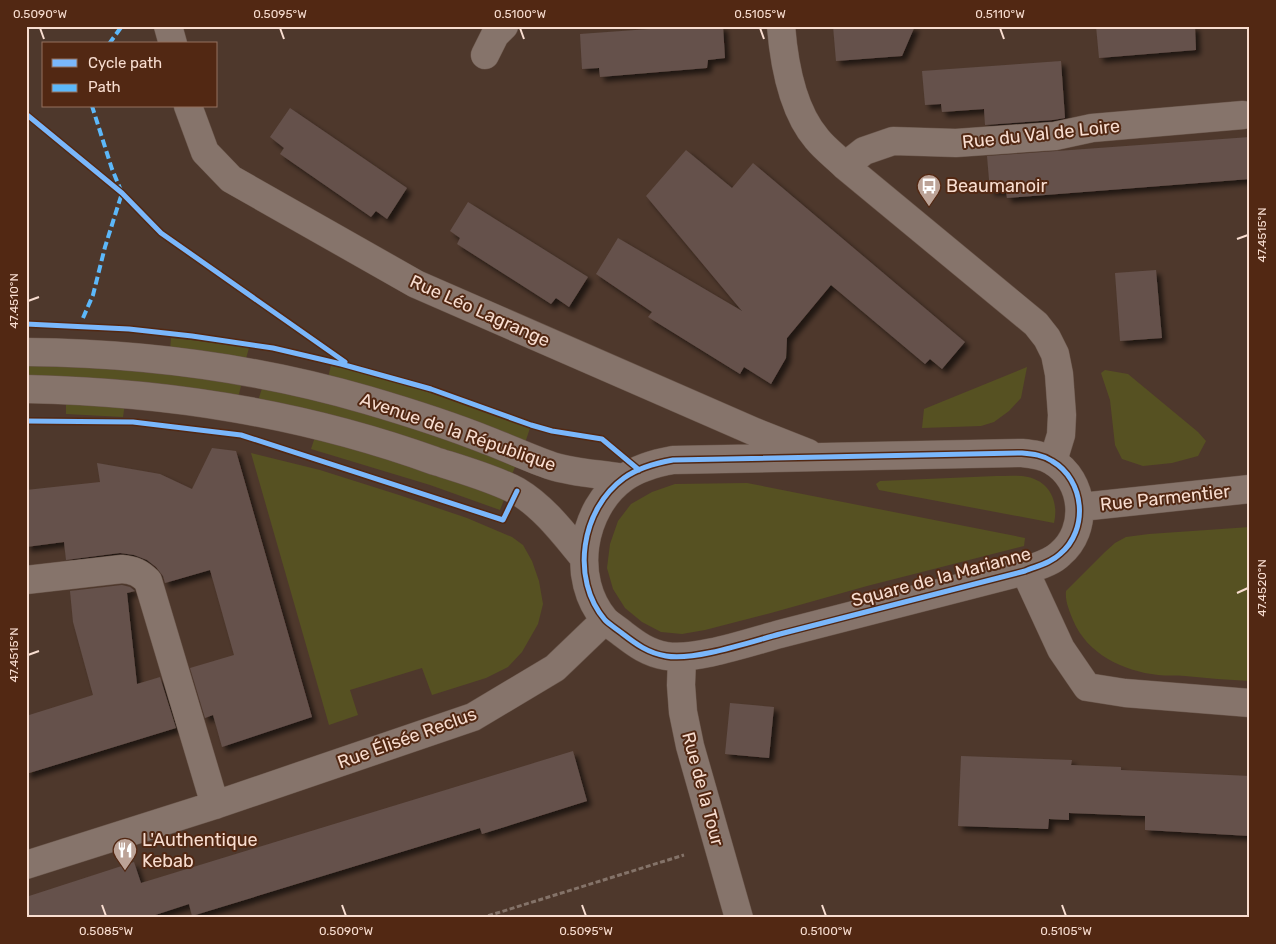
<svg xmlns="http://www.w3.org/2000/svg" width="1276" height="944" viewBox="0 0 1276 944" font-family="Rubik,sans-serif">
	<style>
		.green { fill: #565122 }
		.building { fill: #65514b; filter: url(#shadow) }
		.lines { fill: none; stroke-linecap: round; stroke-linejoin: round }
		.minor-casing { stroke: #69554a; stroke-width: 29 }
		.path { stroke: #847369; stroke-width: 3; stroke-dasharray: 5 2.5; stroke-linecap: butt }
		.minor { stroke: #86746b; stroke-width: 28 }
		.quiet { stroke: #5cb8fa; stroke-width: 4; stroke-dasharray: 8 4; stroke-linecap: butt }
		.cycleway-casing { stroke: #522813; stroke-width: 8 }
		.cycleway { stroke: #7ab7fb; stroke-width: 5 }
		.ticks { fill: none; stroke: #f8ddd0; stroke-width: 2 }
		.labels { text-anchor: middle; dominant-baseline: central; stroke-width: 4; stroke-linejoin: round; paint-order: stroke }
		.street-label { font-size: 18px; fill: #f8ddd0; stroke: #522813 }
		.poi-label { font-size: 18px; fill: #f8ddd0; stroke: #522813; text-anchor: start }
		.neatline { fill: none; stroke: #f8ddd0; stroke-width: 2 }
		.ticks-label { font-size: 12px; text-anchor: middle; fill: #f8ddd0 }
	</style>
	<defs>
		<filter id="shadow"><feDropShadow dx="4.5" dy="4.5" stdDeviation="2.5" flood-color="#0009"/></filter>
	</defs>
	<rect width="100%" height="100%" fill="#4e382c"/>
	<path class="green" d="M 171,338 L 231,344 L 249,348 L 245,362 L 170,351 Z
		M 26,362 L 80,363 L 242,382 L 238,398 L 26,380 Z
		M 331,365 C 399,382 465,402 530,428 L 525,443 L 328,378 Z
		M 1027,367 L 1021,398 L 1009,411 L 994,422 L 981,426 L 922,428 L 924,409 Z
		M 1105,370 L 1128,374 L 1198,432 L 1206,441 L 1198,456 L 1172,463 L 1143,466 L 1122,459 L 1115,445 L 1110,400 L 1101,373 Z
		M 263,385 L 321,397 L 517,462 L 511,477 L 258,401 Z
		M 66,401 L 125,403 L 123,417 L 66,414 Z
		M 316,434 L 506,495 L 500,510 L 430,485 L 311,449 Z
		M 251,453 L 320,470 L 399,495 L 467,518 L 512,537 L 523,545 L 532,561 L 539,581 L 543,604 L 538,624 L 522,652 L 508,667 L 486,678 L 432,695 L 422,668 L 350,690 L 358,715 L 329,725 Z
		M 996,476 C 1006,476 1018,475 1028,477 C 1050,482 1059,502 1054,523 L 879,490 L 876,484 L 880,481 Z
		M 747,483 L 1025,538 L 1024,546 L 867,586 L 771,613 L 705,630 L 682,634 L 661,632 L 642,622 L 625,608 L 613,589 L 607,568 L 610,544 L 618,521 L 631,504 L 652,492 L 675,484 Z
		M 1250,527 L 1250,681 C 1228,680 1207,678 1185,676 C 1176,675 1167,676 1158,675 C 1123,671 1087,654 1073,620 C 1069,610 1065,601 1066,591 L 1105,552 L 1115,543 L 1126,537 L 1149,534 Z"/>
	<path class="building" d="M 690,26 L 723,26 L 725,58 L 708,60 L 707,68 L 600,77 L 599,68 L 582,69 L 580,34 Z
		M 833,26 L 915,26 L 902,56 L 836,61 Z
		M 1096,26 L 1195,26 L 1196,50 L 1099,58 Z
		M 1061,61 L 1065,118 L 1053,120 L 985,125 L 984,109 L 942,112 L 941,104 L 925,105 L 922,71 Z
		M 290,108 L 407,188 L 387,219 L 376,211 L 371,217 L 280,154 L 284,148 L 270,137 Z
		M 1250,137 L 1250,179 L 1007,198 L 1006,191 L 990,191 L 987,156 Z
		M 686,150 L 732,188 L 753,163 L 965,342 L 942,369 L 930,359 L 925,364 L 831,285 L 787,338 L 786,358 L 771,384 L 744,367 L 740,374 L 648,317 L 652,312 L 596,274 L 618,238 L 742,311 L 646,196 Z
		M 468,202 L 588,277 L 569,307 L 556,298 L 551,304 L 457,244 L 460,238 L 450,231 Z
		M 1156,270 L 1162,338 L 1120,341 L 1115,273 Z
		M 212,448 L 236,451 L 312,717 L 222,747 L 213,715 L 205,718 L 190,668 L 234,655 L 210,570 L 165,583 L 163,576 L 156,567 L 147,560 L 134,555 L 120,553 L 66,560 L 64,542 L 26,547 L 26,490 L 100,482 L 97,463 L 160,474 L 192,489 Z
		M 122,585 L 130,587 L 135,591 L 127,593 L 137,684 L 160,677 L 176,728 L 26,774 L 26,716 L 93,695 L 73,622 L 70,591 Z
		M 730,703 L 774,707 L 769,758 L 725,754 Z
		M 573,751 L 587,801 L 482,834 L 480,828 L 192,916 L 189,904 L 146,918 L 26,918 L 26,897 L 134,862 L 141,883 Z
		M 961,756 L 1072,760 L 1071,765 L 1121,767 L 1121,770 L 1250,776 L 1250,836 L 1145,830 L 1145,816 L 1069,813 L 1069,820 L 1049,819 L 1048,829 L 958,826 Z"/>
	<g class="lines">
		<g class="minor-casing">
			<path id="minor" d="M 168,26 L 173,44
				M 781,26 C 784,63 792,110 817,139 C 825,149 836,157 845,166 L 1036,324 L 1047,338 L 1055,354 L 1059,374 L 1062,415 L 1061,435 L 1053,461
				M 485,55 L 495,35 L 504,26
				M 188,106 L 205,152 L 231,179 L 416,284 L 755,432 L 808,453
				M 845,166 L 864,151 L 893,141 L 956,143 L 1055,136 L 1092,128 L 1243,115
				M 26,352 C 140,353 257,368 367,400 C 408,412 449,425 489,441 C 510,449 531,459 552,466 C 574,473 601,474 623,478
				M 26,389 C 168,392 302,413 435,461 C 460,469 495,479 517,491 C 544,507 564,534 584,558
				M 1022,453 C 1033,454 1043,455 1052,461 C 1085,480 1089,530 1060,554 C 1051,563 1037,566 1025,571 C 944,592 862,613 780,634 C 750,642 695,661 666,656 C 648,653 636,644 623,634 C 617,629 610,625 605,620 C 570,579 581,509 624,478 C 638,468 656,463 673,460 Z
				M 1081,507 L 1250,489
				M 1025,571 L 1061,649 L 1087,687 L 1125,693 L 1250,703
				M 26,580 L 122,569 C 134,570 140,573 148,581 L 215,805
				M 682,658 L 681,685 L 683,712 L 690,746 L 739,918
				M 26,865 L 215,805 L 473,717 L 555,668 L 605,620"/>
		</g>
		<path class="path" d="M 481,918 L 684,855"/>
		<use href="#minor" class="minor"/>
		<path class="quiet" d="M 109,44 L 122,26
			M 83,318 L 93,295 L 105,247 L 122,193 L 112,169 L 92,106"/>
		<g class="cycleway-casing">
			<path id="cycleway" d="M 26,114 L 122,193 L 161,233 L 345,362
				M 26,324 L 129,329 L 192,336 L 273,348 L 341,364 L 431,389 L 531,425 L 552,431 L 602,439 L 639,470
				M 26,421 L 133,422 L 241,435 L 503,520 L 517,491
				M 1022,453 C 1033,454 1043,455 1052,461 C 1085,480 1089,530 1060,554 C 1051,563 1037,566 1025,571 C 944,592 862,613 780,634 C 750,642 695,661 666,656 C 648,653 636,644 623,634 C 617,629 610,625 605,620 C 570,579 581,509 624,478 C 638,468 656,463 673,460 Z"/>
		</g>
		<use href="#cycleway" class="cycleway"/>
	</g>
	<path class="ticks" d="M 40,28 L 44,39M 280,28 L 284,39M 520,28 L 524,39M 760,28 L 764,39M 1000,28 L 1004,39M 1237,239 L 1248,235M 28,301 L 39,297M 1237,593 L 1248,588M 28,655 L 39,651M 102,905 L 106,916M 342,905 L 346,916M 582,905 L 586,916M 822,905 L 826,916M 1062,905 L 1066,916"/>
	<defs>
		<g id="bus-pin" transform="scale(1.25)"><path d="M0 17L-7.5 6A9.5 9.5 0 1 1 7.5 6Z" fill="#bca397" stroke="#522813"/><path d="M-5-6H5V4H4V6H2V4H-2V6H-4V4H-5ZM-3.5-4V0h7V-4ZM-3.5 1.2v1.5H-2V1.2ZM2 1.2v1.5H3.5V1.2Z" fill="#fff"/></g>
		<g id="restaurant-pin" transform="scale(1.25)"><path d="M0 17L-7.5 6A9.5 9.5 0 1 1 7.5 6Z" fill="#bca397" stroke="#522813"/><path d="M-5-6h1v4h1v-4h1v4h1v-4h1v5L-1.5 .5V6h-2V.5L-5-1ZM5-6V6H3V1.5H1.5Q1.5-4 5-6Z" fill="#fff"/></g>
	</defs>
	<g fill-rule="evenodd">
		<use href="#bus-pin" x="929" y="186"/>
		<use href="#restaurant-pin" x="125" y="850"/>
	</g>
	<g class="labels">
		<g class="street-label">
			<text transform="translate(1041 134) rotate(-6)">Rue du Val de Loire</text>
			<text transform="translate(480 311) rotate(24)">Rue Léo Lagrange</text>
			<text transform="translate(458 432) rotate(19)">Avenue de la République</text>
			<text transform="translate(1165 498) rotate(-6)">Rue Parmentier</text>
			<text transform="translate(941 577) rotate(-15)">Square de la Marianne</text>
			<text transform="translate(407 738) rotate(-20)">Rue Élisée Reclus</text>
			<text transform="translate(703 789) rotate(75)">Rue de la Tour</text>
		</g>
		<g class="poi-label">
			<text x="946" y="186">Beaumanoir</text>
			<text x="142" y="840">L'Authentique<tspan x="142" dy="21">Kebab</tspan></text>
		</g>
	</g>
	<rect width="1276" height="944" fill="none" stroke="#522813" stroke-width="55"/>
	<rect x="42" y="42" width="175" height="65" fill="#522813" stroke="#94705f"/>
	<rect x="52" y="59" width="25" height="8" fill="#7ab7fb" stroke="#94705f"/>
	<text x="88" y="68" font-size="15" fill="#f8ddd0">Cycle path</text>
	<rect x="52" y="84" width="25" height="8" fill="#5cb8fa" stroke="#94705f"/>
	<text x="88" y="92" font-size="15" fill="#f8ddd0">Path</text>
	<rect x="28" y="28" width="1220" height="888" class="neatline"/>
	<g class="ticks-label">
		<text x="40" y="18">0.5090°W</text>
		<text x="280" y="18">0.5095°W</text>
		<text x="520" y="18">0.5100°W</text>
		<text x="760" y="18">0.5105°W</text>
		<text x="1000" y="18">0.5110°W</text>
		<text transform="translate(1262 235) rotate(-90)" y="4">47.4515°N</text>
		<text transform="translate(14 301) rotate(-90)" y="4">47.4510°N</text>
		<text transform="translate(1262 588) rotate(-90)" y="4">47.4520°N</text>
		<text transform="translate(14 655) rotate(-90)" y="4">47.4515°N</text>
		<text x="106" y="935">0.5085°W</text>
		<text x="346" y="935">0.5090°W</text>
		<text x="586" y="935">0.5095°W</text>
		<text x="826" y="935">0.5100°W</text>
		<text x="1066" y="935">0.5105°W</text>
	</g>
</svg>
